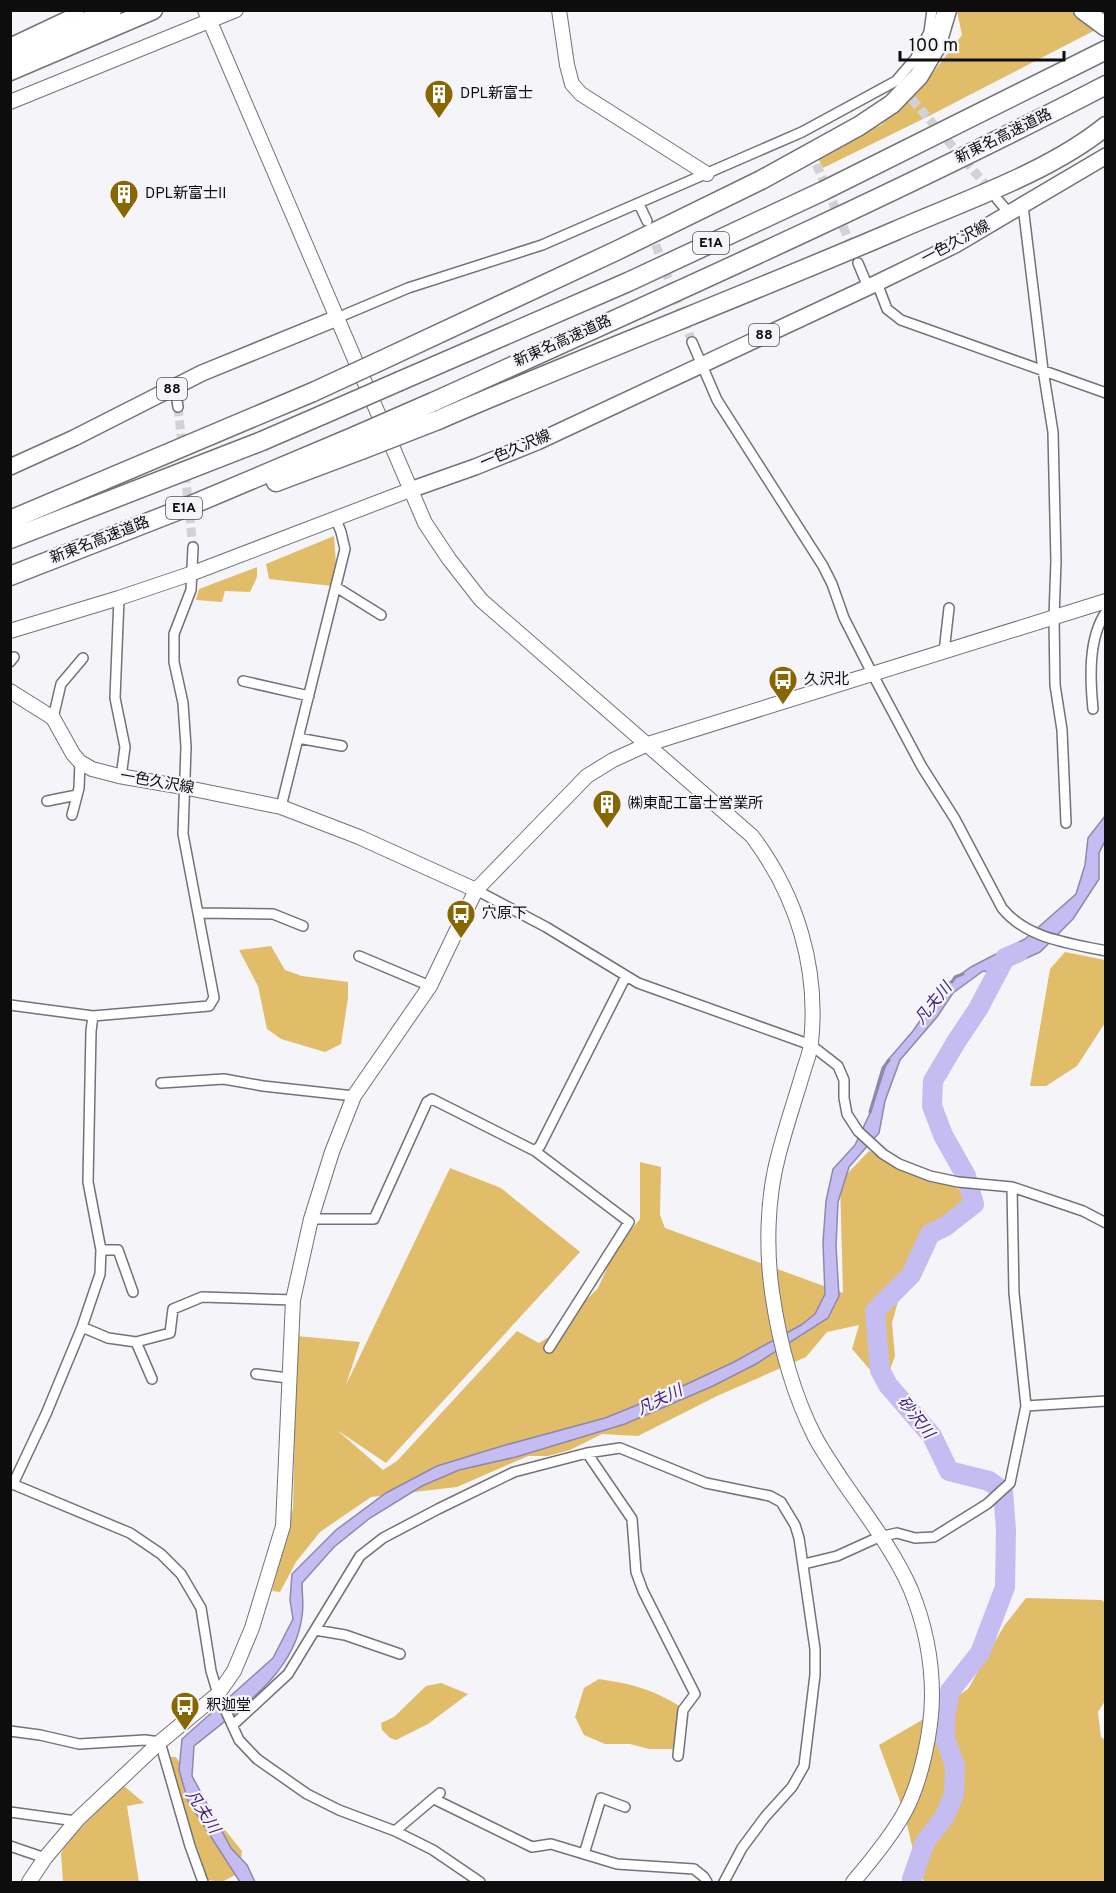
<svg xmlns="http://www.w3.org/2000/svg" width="1116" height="1893" viewBox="0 0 1116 1893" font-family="Overpass,'Noto Sans JP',sans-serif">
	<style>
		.green { fill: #e2bd69 }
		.water { fill: #c5bdf1; stroke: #8e88ad; stroke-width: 1.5 }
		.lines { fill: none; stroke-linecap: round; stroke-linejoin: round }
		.stream { stroke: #8e88ad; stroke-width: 3 }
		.river { stroke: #c5bdf1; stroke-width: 20 }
		.street-tunnel { stroke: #d1d1d6; stroke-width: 9; stroke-dasharray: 9 4.5; stroke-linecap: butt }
		.street-casing { stroke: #737277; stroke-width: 12 }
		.secondary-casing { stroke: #737277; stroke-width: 16 }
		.primary-casing { stroke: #737277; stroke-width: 18 }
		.highway-casing { stroke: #737277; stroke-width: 21 }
		.street { stroke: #fff; stroke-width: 9 }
		.secondary { stroke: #fff; stroke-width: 14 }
		.primary { stroke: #fff; stroke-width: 15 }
		.highway { stroke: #fff; stroke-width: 18 }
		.highway-bridge-casing { stroke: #737277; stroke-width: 21; stroke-linecap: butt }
		.highway-bridge { stroke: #fff; stroke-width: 18 }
		.labels { text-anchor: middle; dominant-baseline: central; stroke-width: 4.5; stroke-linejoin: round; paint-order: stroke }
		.shield { fill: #f4f4f9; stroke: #525254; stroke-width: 1.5 }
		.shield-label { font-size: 14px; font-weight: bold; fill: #0d0d0e }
		.poi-label { font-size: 15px; fill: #0d0d0e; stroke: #f4f4f9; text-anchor: start }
		.street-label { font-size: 15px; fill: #0d0d0e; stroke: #f4f4f9 }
		.water-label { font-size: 16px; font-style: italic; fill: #3e1b7d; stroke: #f4f4f9 }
	</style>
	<rect width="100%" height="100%" fill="#f4f4f9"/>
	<path class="green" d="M 957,11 L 1105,11 L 1105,25 L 927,117 L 823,168 L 816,154 L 881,125 L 931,75 L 962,35 Z
		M 334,536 L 336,565 L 332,586 L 269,579 L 266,564 Z
		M 257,567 L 257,577 L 250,592 L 225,591 L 222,602 L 196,600 L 199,589 Z
		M 271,946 L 285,970 L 302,976 L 348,982 L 348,998 L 341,1044 L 325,1052 L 281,1039 L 267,1029 L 258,986 L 239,950 Z
		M 1065,952 L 1105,960 L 1105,1023 L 1077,1066 L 1046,1086 L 1030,1086 L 1050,969 Z
		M 869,1151 L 968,1193 L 967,1213 L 939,1221 L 916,1256 L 904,1280 L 892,1323 L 895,1356 L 884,1386 L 852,1349 L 859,1325 L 827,1332 L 806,1357 L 717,1396 L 638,1436 L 602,1434 L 570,1450 L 548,1456 L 528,1456 L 457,1487 L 371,1497 L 320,1532 L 296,1562 L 280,1592 L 272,1591 L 293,1508 L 297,1336 L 360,1342 L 346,1385 L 450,1168 L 501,1188 L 580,1252 L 386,1463 L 337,1430 L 383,1470 L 397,1461 L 517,1331 L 539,1343 L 552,1335 L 598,1288 L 616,1248 L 640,1219 L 640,1162 L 661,1167 L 660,1215 L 665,1228 L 843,1293 L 840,1181 Z
		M 1026,1598 L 1102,1600 L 1105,1603 L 1105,1701 L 1098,1712 L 1101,1737 L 1106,1741 L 1106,1882 L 924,1882 L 913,1850 L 904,1812 L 879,1745 L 917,1723 L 968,1689 L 1004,1626 Z
		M 599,1679 C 633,1684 652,1689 681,1707 L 675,1749 L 649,1749 L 630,1744 L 605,1744 L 584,1735 L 575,1717 L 584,1688 Z
		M 441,1683 L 468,1694 L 428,1724 L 396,1740 L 390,1738 L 382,1730 L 381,1723 L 394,1717 L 426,1686 Z
		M 170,1757 L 176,1757 L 217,1820 L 242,1851 L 239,1873 L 222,1882 L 208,1880 L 177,1788 Z
		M 123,1785 L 144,1803 L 127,1806 L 139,1882 L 63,1882 L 61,1854 L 66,1843 Z"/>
	<path class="water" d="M 1105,816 L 1105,841 L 1099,853 L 1099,879 L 1073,919 L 1040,952 L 1007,967 L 988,972 L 983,971 L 953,993 L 937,1017 L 900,1060 L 885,1101 L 879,1133 L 849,1167 L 838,1202 L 836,1246 L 839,1296 L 828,1318 L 756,1364 L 713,1386 L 625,1424 L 516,1457 L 459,1470 L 422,1486 L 370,1518 L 334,1547 L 302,1583 C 302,1594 304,1606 302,1616 C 295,1675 236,1711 194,1746 L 192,1776 L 231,1848 L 247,1865 L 255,1882 L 240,1882 L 188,1801 L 179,1770 L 182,1739 L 273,1658 L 293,1619 L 290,1600 L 292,1574 L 336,1530 L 386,1493 L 437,1466 L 502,1446 L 605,1418 L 672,1391 L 734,1362 L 801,1325 L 815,1314 L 825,1294 L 823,1242 L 826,1201 L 833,1169 L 855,1145 L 871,1111 L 887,1061 L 913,1031 L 943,987 L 971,967 L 1025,939 L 1076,894 L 1085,865 L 1088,838 Z"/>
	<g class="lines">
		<path class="stream" d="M 952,982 L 955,977 L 963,974
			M 870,1112 L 883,1068 L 889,1060"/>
		<path class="river" d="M 912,1882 L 912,1879 L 925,1842 L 945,1816 L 954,1794 L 955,1766 L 945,1738 L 945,1718 L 950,1691 L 980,1653 L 1005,1587 L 1006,1530 L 1003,1491 L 989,1481 L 949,1471 L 932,1436 L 888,1385 L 880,1370 L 875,1311 L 911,1275 L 930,1234 L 946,1226 L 974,1204 L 966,1176 L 943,1135 L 932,1106 L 933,1081 L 956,1042 L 978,1009 L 1005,958 L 1019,952"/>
		<path class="street-tunnel" d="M 903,89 L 992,192
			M 811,152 L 854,252
			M 651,232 L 692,342
			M 178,407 L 193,547"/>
		<g class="street-casing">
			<path id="street" d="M 10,43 L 80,10
				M 997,199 L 1010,214
				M 639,204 L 647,221
				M 1023,206 L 1043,370 L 1053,432 L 1056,561 L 1054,617 L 1055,685 L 1062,730 L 1066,823
				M 858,263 L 868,287
				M 877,283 L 887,309 L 901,320 L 1106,393
				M 337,318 L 408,288 L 542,245 L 802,132 L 896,81 L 915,59 L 929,32 L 932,10
				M 692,342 L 717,400 L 823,566 L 832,584 L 844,618 L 873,675 L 922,767 L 955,819 L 1002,908 C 1027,939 1069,943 1106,951
				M 175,387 L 178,407
				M 336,587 L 381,615
				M 119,598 L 115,698 L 125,747 L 121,777
				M 944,652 L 949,608
				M 10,662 L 14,657
				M 243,681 L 309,696
				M 1093,709 C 1090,679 1088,638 1106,612
				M 53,718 L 61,684 L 83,658
				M 298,738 L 342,746
				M 47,801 L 77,795
				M 281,807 L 345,549 L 341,532 L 335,517
				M 72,815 L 79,788 L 80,762
				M 476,890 L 546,927 L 638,983 L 811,1045 L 838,1066 L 844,1080 L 844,1098 L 847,1114 L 858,1131 L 883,1154 L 899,1164 L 930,1176 L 958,1182 L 1012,1187 L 1083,1211 L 1106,1223
				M 199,913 L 273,914 L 303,926
				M 359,956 L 430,986
				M 10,1005 L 93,1016
				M 161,1083 L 224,1079 L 263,1086 L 354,1096
				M 535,1151 L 629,1222 L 549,1348
				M 311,1219 L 374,1219 L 427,1102 L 432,1099 L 535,1151 L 540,1146 L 626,976
				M 101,1250 L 118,1250 L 133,1292
				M 82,1327 L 108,1338 L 136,1342 L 170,1333 L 173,1309 L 202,1297 L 293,1300
				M 136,1342 L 152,1379
				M 256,1374 L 288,1378
				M 1026,1406 L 1106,1401
				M 587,1453 L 632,1519 L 636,1572 L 643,1591 L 695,1694 L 683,1710 L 678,1756
				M 10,1483 L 130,1533 L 161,1554 L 181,1574 L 201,1608 L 211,1671 L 218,1694 L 239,1740 L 257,1759 L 307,1794 L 339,1810 L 395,1831 L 433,1850 L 480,1882
				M 13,1484 L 46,1414 L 82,1327 L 100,1274 L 101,1250 L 88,1182 L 91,1031 L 93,1016 L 209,1006 L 214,998 L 183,834 L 186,747 L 183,703 L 174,662 L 174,634 L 191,590 L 193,547
				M 804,1564 L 837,1556 L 879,1537 L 897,1533 L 915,1538 L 934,1537 L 987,1504 L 1010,1483 L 1026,1406 L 1014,1293 L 1012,1187
				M 315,1630 L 345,1635 L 400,1654
				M 233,1725 L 288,1674 L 360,1556 L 383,1538 L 438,1509 L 514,1472 L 587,1453 L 620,1448 L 706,1483 L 770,1496 L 781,1502 L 795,1525 L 799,1538 L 815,1649 L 815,1675 L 804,1766 L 792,1787 L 765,1817 L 742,1848 L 724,1882
				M 10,1731 L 40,1735 L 79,1744 L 145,1740 L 160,1742 L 190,1846 L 203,1882
				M 434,1799 L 532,1847 L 551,1844 L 617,1864 L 694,1869 L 704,1877 L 707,1882
				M 10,1812 L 76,1821
				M 395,1831 L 440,1793
				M 10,1846 L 45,1858
				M 584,1854 L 601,1798 L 625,1807"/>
		</g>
		<g class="secondary-casing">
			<path id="secondary" d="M 205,10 L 425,523 L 449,559 L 481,600 L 752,836 C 797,896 819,968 811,1043 C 810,1054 805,1065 802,1076 C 794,1103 785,1129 778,1157 C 767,1199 766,1249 772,1292 C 779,1341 792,1392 815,1437 C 823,1452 833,1466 842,1480 C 866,1515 894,1551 911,1590 C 924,1622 932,1660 932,1695 C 932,1730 921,1784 903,1815 C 889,1839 871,1861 853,1882
				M 559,10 L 567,65 L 572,84 L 581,94 L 707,174
				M 10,102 L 236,10
				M 10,631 L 119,598 L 193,573 L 410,490
				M 10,691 L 53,718 L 73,754 L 80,762 L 92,769 L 119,776 L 183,787 L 281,807 L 359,837 L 476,890 L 587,776 L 613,760 L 648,744 L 1106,601
				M 29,1882 L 45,1858 L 78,1819 L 160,1742 L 218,1694 L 234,1671 L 252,1628 L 283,1526 L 293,1300 L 311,1219 L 332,1152 L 354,1096 L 430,986 L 476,890"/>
		</g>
		<g class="primary-casing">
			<path id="primary" d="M 10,467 L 74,438 L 202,373 L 337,318
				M 410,490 L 475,467 L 537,442 L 877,283 L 955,245 L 1106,156"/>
		</g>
		<g class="highway-casing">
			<path id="highway" d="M 1083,10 L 1106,27
				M 10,56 L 112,10
				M 10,71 L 153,10
				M 378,362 L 618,250 L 761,180 L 859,126 L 892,104 L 919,76 L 936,47 L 947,10
				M 400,381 L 628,282 L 823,191 L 1106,50
				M 433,402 C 658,300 886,199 1106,85
				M 438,420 C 589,355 743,296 895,231 C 963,201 1048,173 1106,126
				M 276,482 L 361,450
				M 10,520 L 313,392
				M 10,539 L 262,441 L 322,415
				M 10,576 L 182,509 L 355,436"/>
		</g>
		<use href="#street" class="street"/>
		<use href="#secondary" class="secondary"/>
		<use href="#primary" class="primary"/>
		<use href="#highway" class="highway"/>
		<g class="highway-bridge-casing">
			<path id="highway-bridge" d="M 313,392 L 378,362
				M 322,415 L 400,381
				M 355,436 L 433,402
				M 361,450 L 438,420"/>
		</g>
		<use href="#highway-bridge" class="highway-bridge"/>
	</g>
	<defs>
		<g id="building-pin" transform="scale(1.5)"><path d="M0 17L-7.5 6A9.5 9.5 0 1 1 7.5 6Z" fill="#886602" stroke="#f4f4f9"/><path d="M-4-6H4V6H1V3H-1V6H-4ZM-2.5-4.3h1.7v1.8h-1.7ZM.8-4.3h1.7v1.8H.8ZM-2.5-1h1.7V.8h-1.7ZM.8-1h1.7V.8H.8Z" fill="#fff"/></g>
		<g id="bus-pin" transform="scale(1.5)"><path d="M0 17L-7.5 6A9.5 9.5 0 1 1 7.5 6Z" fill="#886602" stroke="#f4f4f9"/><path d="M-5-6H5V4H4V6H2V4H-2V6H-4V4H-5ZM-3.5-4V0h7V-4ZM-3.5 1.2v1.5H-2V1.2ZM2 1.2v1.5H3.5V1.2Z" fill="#fff"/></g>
	</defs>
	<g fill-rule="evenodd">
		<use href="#building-pin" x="439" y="94"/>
		<use href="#building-pin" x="124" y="194"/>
		<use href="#bus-pin" x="783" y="680"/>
		<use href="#building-pin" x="607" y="804"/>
		<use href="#bus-pin" x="461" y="914"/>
		<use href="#bus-pin" x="185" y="1706"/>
	</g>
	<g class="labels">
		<g class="shield">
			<rect x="693" y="232" width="36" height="22" rx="4.5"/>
			<rect x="749" y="324" width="30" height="22" rx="4.5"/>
			<rect x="157" y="378" width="30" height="22" rx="4.5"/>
			<rect x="166" y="497" width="36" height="22" rx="4.5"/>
		</g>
		<g class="shield-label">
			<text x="711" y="243">E1A</text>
			<text x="764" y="335">88</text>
			<text x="172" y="389">88</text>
			<text x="184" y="508">E1A</text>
		</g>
		<g class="poi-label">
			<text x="460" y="94">DPL新富士</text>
			<text x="145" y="194">DPL新富士II</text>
			<text x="804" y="680">久沢北</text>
			<text x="628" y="804">㈱東配工富士営業所</text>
			<text x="482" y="914">穴原下</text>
			<text x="206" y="1706">釈迦堂</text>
		</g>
		<g class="street-label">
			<text transform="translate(1004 137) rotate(-26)">新東名高速道路</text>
			<text transform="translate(956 243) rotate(-28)">一色久沢線</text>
			<text transform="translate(563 342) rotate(-24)">新東名高速道路</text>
			<text transform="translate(516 450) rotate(-23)">一色久沢線</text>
			<text transform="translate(100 541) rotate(-21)">新東名高速道路</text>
			<text transform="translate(157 783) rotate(10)">一色久沢線</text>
		</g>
		<g class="water-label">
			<text transform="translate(934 1004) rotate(-51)">凡夫川</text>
			<text transform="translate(660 1401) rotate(-26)">凡夫川</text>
			<text transform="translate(915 1418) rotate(52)">砂沢川</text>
			<text transform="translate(202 1812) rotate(57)">凡夫川</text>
		</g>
	</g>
	<rect width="1116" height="1893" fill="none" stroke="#0d0d0e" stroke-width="24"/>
	<path d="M900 51v9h164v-9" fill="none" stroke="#0d0d0e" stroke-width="3"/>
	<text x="909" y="51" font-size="18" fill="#0d0d0e" stroke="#f4f4f9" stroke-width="4.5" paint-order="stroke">100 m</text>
</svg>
